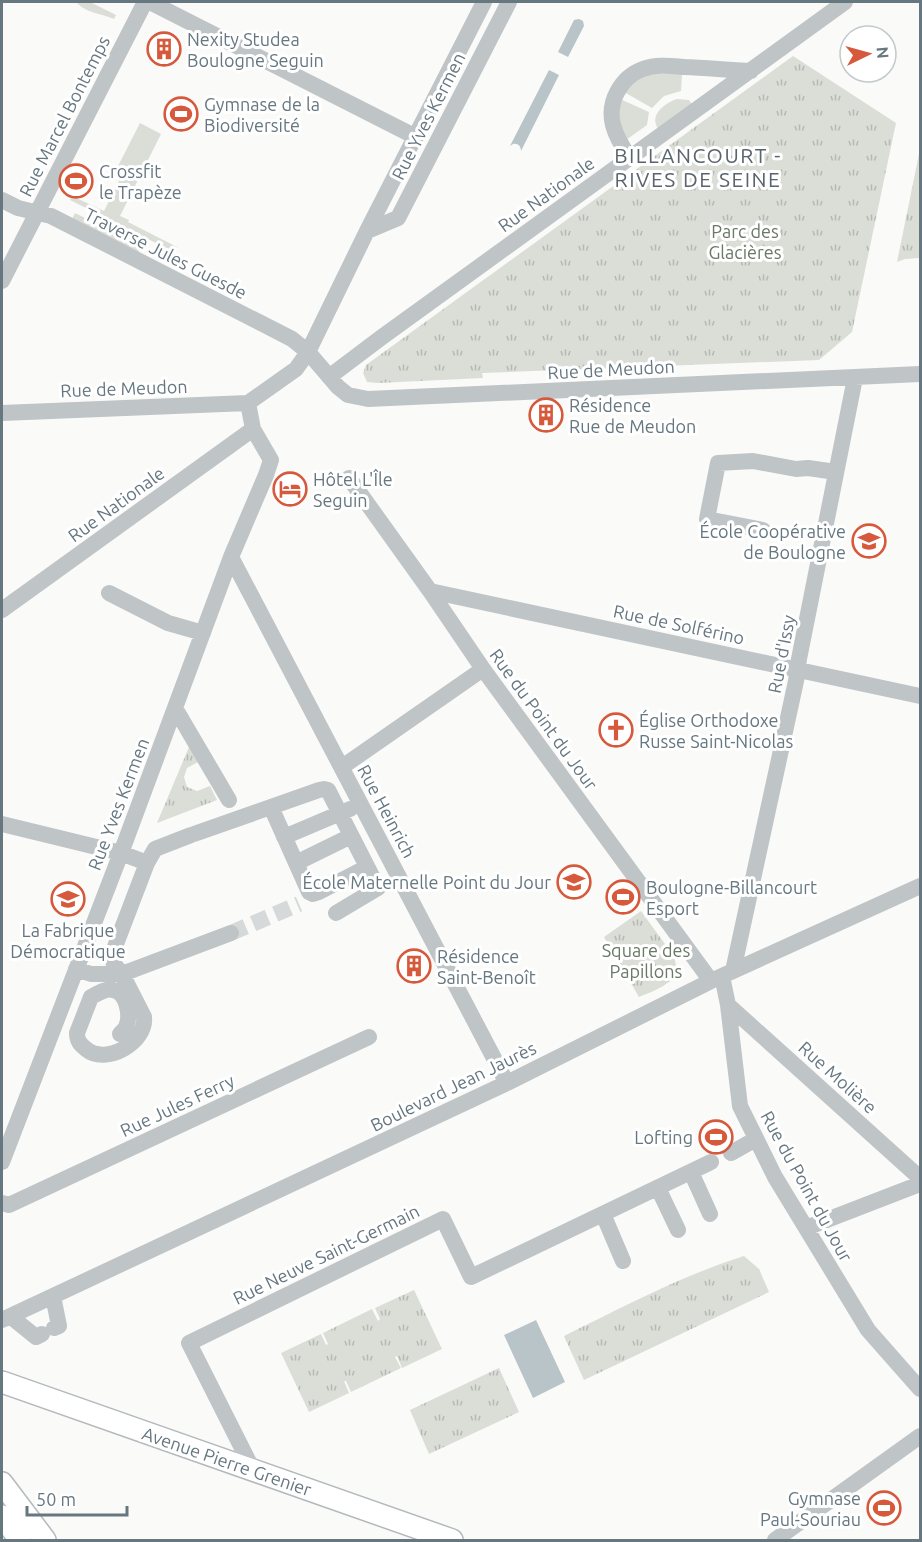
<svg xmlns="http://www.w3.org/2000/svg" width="922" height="1542" viewBox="0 0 922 1542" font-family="Ubuntu,sans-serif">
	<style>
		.grass { fill: #daded7 }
		.park { fill: url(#park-tufts) }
		.water { fill: #b9c4c8 }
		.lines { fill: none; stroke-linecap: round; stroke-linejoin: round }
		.minor-tunnel { stroke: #d5d9da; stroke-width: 16; stroke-dasharray: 16 8; stroke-linecap: butt }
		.major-casing { stroke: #b3b9bc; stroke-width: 24 }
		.minor { stroke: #bfc4c7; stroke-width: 16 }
		.major { stroke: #fff; stroke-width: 21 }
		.labels { text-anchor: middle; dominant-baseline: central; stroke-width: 6; stroke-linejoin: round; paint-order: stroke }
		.poi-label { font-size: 18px; fill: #667780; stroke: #fff; text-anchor: start }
		.street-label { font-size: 18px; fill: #667780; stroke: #fff }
		.park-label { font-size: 18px; fill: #6a7966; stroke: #fff }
		.quarter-label { font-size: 21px; letter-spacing: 1.5px; fill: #59646c; stroke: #fff }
	</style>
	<defs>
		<pattern id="park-tufts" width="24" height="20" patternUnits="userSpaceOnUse" patternTransform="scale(1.5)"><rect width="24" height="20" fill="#daded7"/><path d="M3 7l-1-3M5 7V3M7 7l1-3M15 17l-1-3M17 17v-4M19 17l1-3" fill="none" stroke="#b5b9b4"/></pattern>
	</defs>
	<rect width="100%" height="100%" fill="#fafaf8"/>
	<path class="grass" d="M 76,2 L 90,2 L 116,15 L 114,19 C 100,13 86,13 76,2 Z
		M 651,74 L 682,74 L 681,91 L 664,96 L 652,108 L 624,92 L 635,81 Z
		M 620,99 L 649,112 L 647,125 L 626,140 L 618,119 Z
		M 677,99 L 689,100 L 693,106 L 659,130 C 648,116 663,104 677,99 Z
		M 140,123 L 161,134 L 120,216 L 129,220 L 128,222 L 177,247 L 174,252 L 70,200 L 72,196 L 104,211 L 120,179 L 114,174 Z
		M 75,213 L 142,246 L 139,252 L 72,219 Z"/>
	<path class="park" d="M 793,56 L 896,123 L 852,332 L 819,360 L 482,373 L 483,378 L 378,383 L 367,382 L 363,373 L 366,365 Z
		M 920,149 L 920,258 L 905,259 L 897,262 Z
		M 189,747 L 198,762 L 187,768 L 184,777 L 187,787 L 197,791 L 210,786 L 217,800 L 157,823 Z
		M 641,911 L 673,955 C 685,981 658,989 639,997 L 604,937 Z
		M 744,1256 L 759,1269 L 769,1292 L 584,1380 L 564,1336 C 623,1307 681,1276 744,1256 Z
		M 414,1290 L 442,1349 L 402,1368 L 397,1356 L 395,1357 L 401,1368 L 351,1392 L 346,1381 L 344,1381 L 349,1393 L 309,1412 L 281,1353 L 321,1334 L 326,1345 L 328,1344 L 323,1333 L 372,1309 L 378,1321 L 380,1319 L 375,1308 Z
		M 499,1368 L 519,1412 L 429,1454 L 410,1410 Z"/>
	<path class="water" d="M 579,19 L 583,21 L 584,26 L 568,57 L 558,52 L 574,20 Z
		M 549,70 L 559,75 L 521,151 C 521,146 518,143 513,144 L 510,146 Z
		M 536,1320 L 565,1382 L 533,1398 L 504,1335 Z"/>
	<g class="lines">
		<path class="minor-tunnel" d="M 231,933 L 299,904"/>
		<g class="major-casing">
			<path id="major" d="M 2,1382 L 452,1540
				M 2,1483 L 45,1540
				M 2,1516 L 20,1540"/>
		</g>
		<path class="minor" d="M 150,2 L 416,137
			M 630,158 C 623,148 616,137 613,125 C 607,102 621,77 643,69 C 656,64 672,66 685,67 C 707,68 729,70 751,71
			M 2,200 L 18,208 L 51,216 L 292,339 L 308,352 L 338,387 L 348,395 L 368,399 L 920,374
			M 367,231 L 398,218 L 509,2
			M 2,281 L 145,2
			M 329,377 L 382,337 L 845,2
			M 248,403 L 296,369 L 308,352 L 367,231 L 484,2
			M 2,413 L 248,403
			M 349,478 L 430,591 L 483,669 L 711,981
			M 763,530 L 707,519 L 718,463 L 753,461 L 796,469 L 808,468 L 836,472
			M 231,557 L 507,1083
			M 430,591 L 920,696
			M 109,593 L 168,623 L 203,633
			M 2,610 L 253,429
			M 175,708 L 229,800
			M 342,767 L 483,669
			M 271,807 L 309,892 L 313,894 L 319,892 L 367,867
			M 2,824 L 121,853 L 147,863
			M 194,834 L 319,790 L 324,789 L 328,790 L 378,888 L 336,913
			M 284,837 L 350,809
			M 296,863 L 351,836
			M 76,969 L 91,974 L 122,974 L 231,933
			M 733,971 L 796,681 L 799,659 L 855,378
			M 722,976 L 728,1005 L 740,1106 L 775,1177 L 868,1330 L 920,1389
			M 728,1005 L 920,1178
			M 120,1034 C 121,1033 126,1028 126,1027 C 131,1016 127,992 113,990 C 106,988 97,994 91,997 L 77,1033 C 77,1041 80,1044 86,1049 C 106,1066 147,1042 144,1017 L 122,974 L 114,964 L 112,959 L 113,952 L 147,863 L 155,849 L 191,835
			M 731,1153 L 756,1139
			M 2,1162 L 121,853 L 231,557 L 266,475 L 271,460 L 253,429 L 248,403
			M 691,1172 L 710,1214
			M 658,1188 L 678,1230
			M 2,1203 L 9,1205 L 369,1037
			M 603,1214 L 623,1261
			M 806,1228 L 920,1184
			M 53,1296 L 59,1326 L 54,1328
			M 10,1316 L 36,1337 L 42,1334
			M 2,1320 L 507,1083 L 711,981 L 920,886
			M 254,1472 L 189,1343 L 443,1219 L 471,1277 L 711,1162
			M 775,1540 L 920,1436"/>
		<use href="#major" class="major"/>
	</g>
	<defs>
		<g id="building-ring" transform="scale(1.725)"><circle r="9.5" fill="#fff" stroke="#d6593c" stroke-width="1.5"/><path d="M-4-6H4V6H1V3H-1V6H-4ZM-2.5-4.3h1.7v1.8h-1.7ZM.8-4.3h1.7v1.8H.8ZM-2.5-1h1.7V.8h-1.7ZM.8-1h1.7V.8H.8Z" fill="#d6593c"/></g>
		<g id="stadium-ring" transform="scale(1.725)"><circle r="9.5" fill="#fff" stroke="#d6593c" stroke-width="1.5"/><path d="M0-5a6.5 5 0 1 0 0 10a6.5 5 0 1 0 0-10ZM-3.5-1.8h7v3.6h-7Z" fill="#d6593c"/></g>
		<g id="hotel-ring" transform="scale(1.725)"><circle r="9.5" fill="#fff" stroke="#d6593c" stroke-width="1.5"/><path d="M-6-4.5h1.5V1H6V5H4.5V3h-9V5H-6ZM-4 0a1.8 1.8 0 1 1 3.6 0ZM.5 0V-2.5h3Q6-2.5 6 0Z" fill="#d6593c"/></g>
		<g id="school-ring" transform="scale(1.725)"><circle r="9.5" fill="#fff" stroke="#d6593c" stroke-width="1.5"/><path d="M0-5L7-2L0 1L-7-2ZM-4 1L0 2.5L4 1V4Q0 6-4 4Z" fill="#d6593c"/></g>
		<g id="church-ring" transform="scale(1.725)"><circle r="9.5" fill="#fff" stroke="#d6593c" stroke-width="1.5"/><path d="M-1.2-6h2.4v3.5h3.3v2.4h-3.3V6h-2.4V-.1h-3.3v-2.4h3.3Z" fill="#d6593c"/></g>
	</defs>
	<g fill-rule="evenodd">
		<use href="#building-ring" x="164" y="49"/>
		<use href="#stadium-ring" x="181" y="114"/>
		<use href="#stadium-ring" x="76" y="181"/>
		<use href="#building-ring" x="546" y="415"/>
		<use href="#hotel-ring" x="290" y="489"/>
		<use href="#school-ring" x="869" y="541"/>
		<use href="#church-ring" x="616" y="730"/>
		<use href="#school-ring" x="574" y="882"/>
		<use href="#stadium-ring" x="623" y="897"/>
		<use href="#school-ring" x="68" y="899"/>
		<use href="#building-ring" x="414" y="966"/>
		<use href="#stadium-ring" x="716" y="1137"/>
		<use href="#stadium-ring" x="884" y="1508"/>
	</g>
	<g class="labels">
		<g class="poi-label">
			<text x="187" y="39">Nexity Studea<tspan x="187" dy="21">Boulogne Seguin</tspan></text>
			<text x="204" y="104">Gymnase de la<tspan x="204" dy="21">Biodiversité</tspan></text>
			<text x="99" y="171">Crossfit<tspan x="99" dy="21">le Trapèze</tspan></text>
			<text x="569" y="405">Résidence<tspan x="569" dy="21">Rue de Meudon</tspan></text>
			<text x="313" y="479">Hôtel L'Île<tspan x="313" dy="21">Seguin</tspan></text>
			<text x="846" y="531" text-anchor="end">École Coopérative<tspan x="846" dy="21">de Boulogne</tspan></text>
			<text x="639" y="720">Église Orthodoxe<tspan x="639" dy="21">Russe Saint-Nicolas</tspan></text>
			<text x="551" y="882" text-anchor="end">École Maternelle Point du Jour</text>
			<text x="646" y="887">Boulogne-Billancourt<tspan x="646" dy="21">Esport</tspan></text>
			<text x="68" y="930" text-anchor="middle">La Fabrique<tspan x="68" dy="21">Démocratique</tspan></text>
			<text x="437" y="956">Résidence<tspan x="437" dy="21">Saint-Benoît</tspan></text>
			<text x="693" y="1137" text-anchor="end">Lofting</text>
			<text x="861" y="1498" text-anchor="end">Gymnase<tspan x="861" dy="21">Paul-Souriau</tspan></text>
		</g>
		<g class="street-label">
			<text transform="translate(64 116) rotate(-63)">Rue Marcel Bontemps</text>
			<text transform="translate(428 116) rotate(-63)">Rue Yves Kermen</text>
			<text transform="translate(546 194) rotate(-36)">Rue Nationale</text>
			<text transform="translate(166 253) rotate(27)">Traverse Jules Guesde</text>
			<text transform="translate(611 369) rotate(-3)">Rue de Meudon</text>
			<text transform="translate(124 388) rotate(-2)">Rue de Meudon</text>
			<text transform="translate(116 504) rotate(-36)">Rue Nationale</text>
			<text transform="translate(679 624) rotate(12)">Rue de Solférino</text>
			<text transform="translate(781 654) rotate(-79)">Rue d'Issy</text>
			<text transform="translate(544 719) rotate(54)">Rue du Point du Jour</text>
			<text transform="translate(118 804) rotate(-69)">Rue Yves Kermen</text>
			<text transform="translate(387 811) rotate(62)">Rue Heinrich</text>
			<text transform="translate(838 1077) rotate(42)">Rue Molière</text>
			<text transform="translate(453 1086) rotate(-26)">Boulevard Jean Jaurès</text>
			<text transform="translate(177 1105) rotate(-25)">Rue Jules Ferry</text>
			<text transform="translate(807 1186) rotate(61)">Rue du Point du Jour</text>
			<text transform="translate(326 1254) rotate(-26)">Rue Neuve Saint-Germain</text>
			<text transform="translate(227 1461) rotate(19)">Avenue Pierre Grenier</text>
		</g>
		<g class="park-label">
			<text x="745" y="231">Parc des<tspan x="745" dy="21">Glacières</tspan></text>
			<text x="646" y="950">Square des<tspan x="646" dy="21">Papillons</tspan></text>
		</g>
		<g class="quarter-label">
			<text x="698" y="155">BILLANCOURT -<tspan x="698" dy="24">RIVES DE SEINE</tspan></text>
		</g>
	</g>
	<rect width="922" height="1542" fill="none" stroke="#667780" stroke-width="6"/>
	<g transform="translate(868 54) rotate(85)"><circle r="28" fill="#ffffff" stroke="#c2c9cc" stroke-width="1.5"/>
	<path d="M0-4.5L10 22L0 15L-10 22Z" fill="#d6593c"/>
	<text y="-9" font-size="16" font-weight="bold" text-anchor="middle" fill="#667780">N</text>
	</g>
	<path d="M27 1506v9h100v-9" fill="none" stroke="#667780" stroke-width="3"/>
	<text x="36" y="1506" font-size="18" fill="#667780" stroke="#ffffff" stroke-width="4.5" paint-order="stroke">50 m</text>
</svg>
